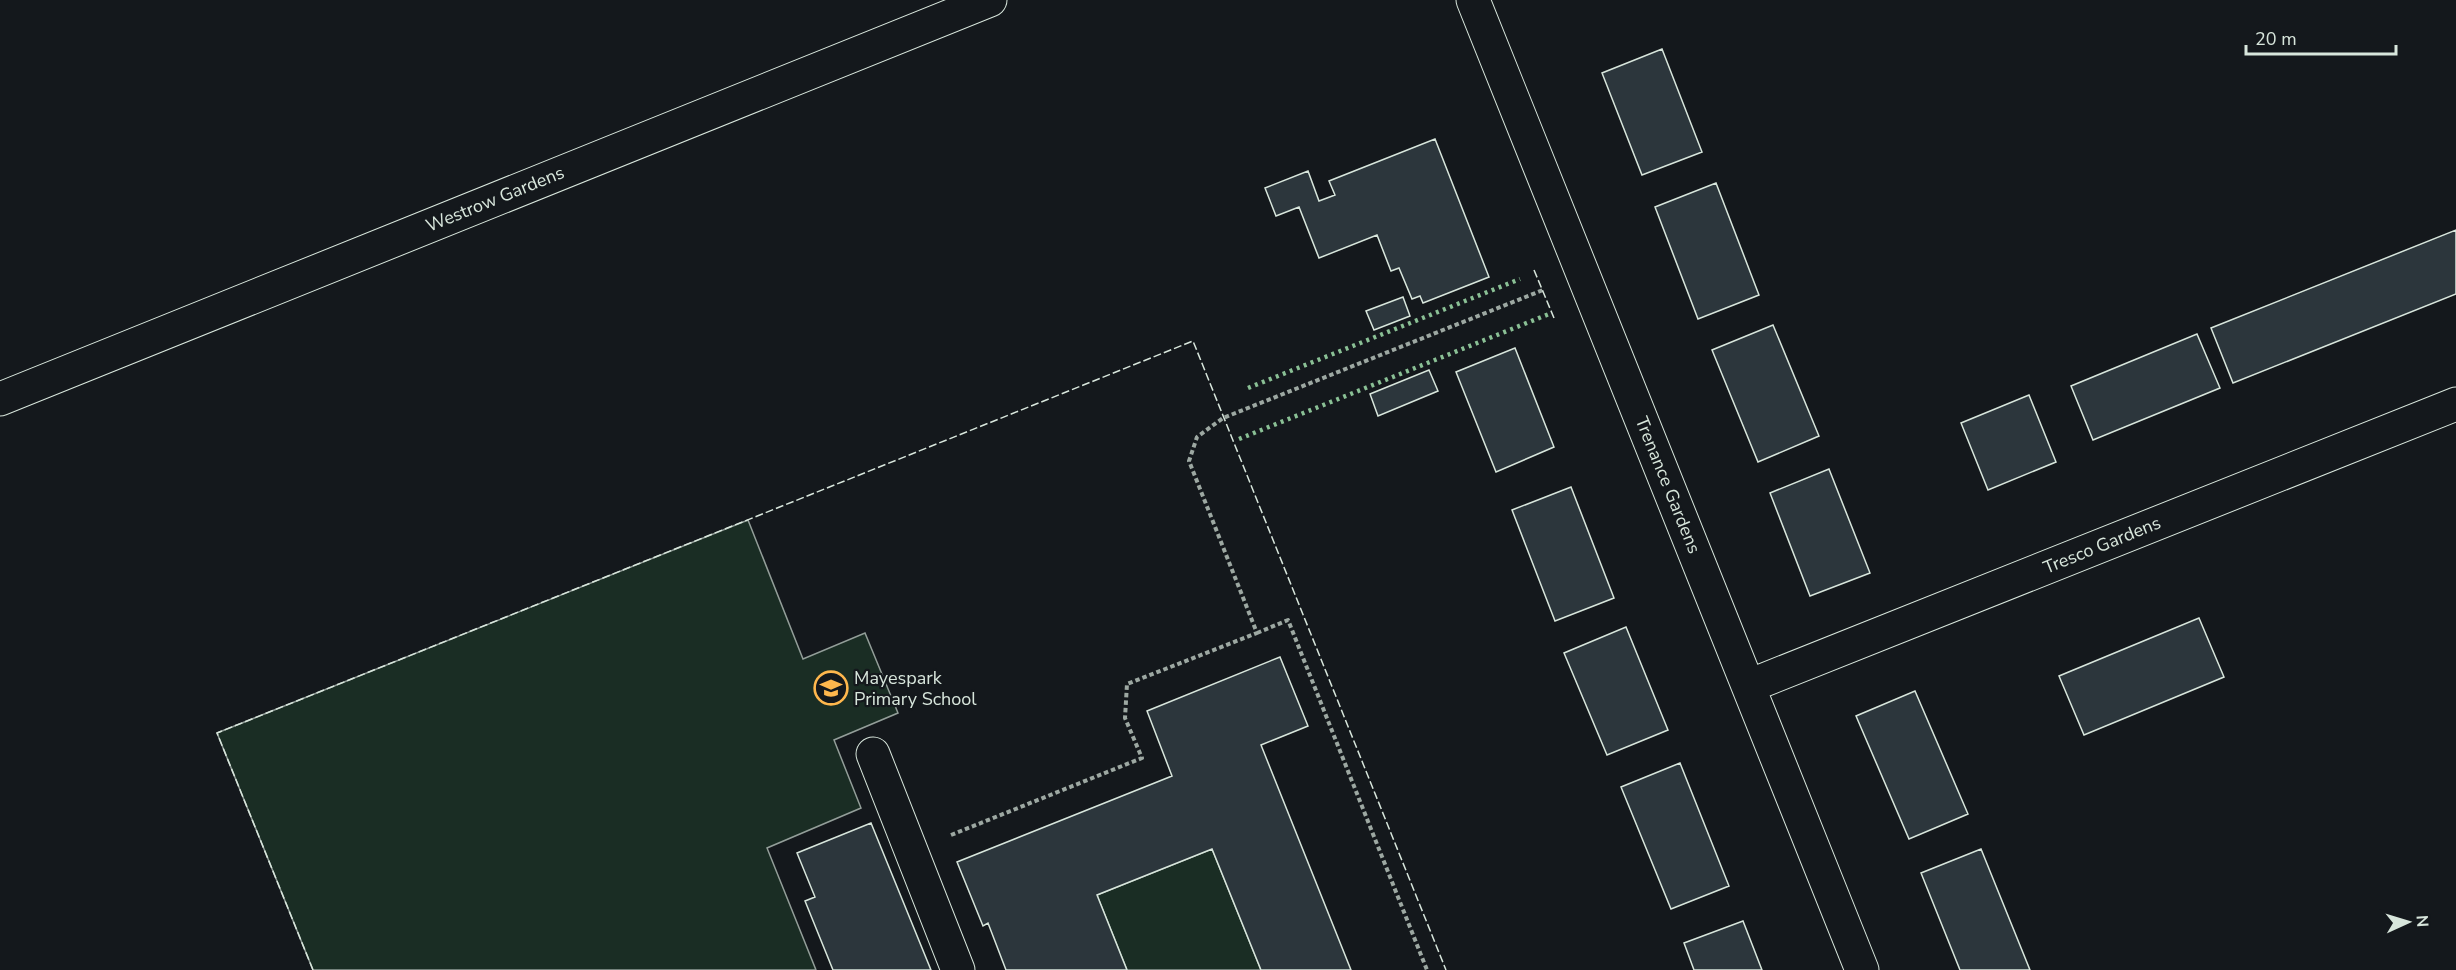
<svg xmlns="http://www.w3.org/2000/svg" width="2456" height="970" viewBox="0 0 2456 970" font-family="'Nunito Sans',sans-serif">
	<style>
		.green { fill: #1a2d24; stroke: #939e99; stroke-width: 1.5 }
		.building { fill: #2c363c; stroke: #d8e6dc; stroke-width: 1.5 }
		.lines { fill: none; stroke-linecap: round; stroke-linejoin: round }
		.minor-casing { stroke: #d8e6dc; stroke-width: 35 }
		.path { stroke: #9da8a2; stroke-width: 4; stroke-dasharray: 4.5 3; stroke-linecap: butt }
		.minor { stroke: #14181c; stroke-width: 33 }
		.hedge { stroke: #8ac095; stroke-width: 4.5; stroke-dasharray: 3 4.5; stroke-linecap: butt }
		.fence { stroke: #d8e6dc; stroke-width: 1.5; stroke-dasharray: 8 3; stroke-linecap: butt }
		.labels { text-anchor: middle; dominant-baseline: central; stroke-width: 4.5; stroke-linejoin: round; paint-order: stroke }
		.street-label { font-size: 18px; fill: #d8e6dc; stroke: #14181c }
		.poi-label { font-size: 18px; fill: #d8e6dc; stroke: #14181c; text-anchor: start }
	</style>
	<rect width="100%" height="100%" fill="#14181c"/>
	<path class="green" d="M 748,520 L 803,659 L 865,633 L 898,713 L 834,740 L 861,808 L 767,848 L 816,970 L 313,970 L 217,733 Z
		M 1212,849 L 1261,970 L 1127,970 L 1097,895 Z"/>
	<path class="building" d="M 1662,49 L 1702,152 L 1642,175 L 1602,73 Z
		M 1435,139 L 1489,277 L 1423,303 L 1420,296 L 1412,299 L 1399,268 L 1391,271 L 1377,235 L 1319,258 L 1299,207 L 1276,216 L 1265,188 L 1308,171 L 1319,201 L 1335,195 L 1329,181 Z
		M 1716,183 L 1759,295 L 1698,319 L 1655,207 Z
		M 2456,230 L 2456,294 L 2233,383 L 2211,328 Z
		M 1403,297 L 1410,316 L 1374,330 L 1366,311 Z
		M 1773,325 L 1819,436 L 1758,462 L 1712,350 Z
		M 2197,334 L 2220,388 L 2093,440 L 2071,386 Z
		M 1515,348 L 1554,447 L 1496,472 L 1456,372 Z
		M 1429,370 L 1438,391 L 1378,416 L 1370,394 Z
		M 2029,395 L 2056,462 L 1988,490 L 1961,423 Z
		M 1829,469 L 1870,573 L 1810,596 L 1770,493 Z
		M 1571,487 L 1614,598 L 1555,621 L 1512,510 Z
		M 2199,618 L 2224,677 L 2084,735 L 2059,676 Z
		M 1626,627 L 1668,730 L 1607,755 L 1564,653 Z
		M 1280,657 L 1308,726 L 1261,745 L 1351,970 L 1261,970 L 1212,849 L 1097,895 L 1127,970 L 1006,970 L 988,923 L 983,926 L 957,862 L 1172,776 L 1147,711 Z
		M 1915,691 L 1968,814 L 1909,839 L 1856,716 Z
		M 1680,763 L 1729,886 L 1671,909 L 1621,787 Z
		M 871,823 L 931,970 L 833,970 L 805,901 L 815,897 L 797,853 Z
		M 1981,849 L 2030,970 L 1960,970 L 1921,873 Z
		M 1743,921 L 1762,970 L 1694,970 L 1684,943 Z"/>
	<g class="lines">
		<g class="minor-casing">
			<path id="minor" d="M 1473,0 L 1862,970
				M 0,399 L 990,0
				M 1749,686 L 2456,404
				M 873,754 L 958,970"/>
		</g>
		<path class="path" d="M 1257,633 L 1288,620 L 1427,970
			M 951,835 L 1142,758 L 1125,718 L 1127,684 L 1257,633 L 1189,461 L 1197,437 L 1223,418 L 1543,290"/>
		<use href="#minor" class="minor"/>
		<path class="hedge" d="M 1248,388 L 1520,279
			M 1239,439 L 1549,314"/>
		<path class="fence" d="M 1534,270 L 1554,318
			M 313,970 L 217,733 L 1193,341 L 1446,970"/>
	</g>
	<defs>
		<g id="school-ring" transform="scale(1.725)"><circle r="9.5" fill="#14181c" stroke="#ffb74d" stroke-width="1.5"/><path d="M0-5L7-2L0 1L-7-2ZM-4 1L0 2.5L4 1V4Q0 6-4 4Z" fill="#ffb74d"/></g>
	</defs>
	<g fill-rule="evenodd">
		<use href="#school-ring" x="831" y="688"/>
	</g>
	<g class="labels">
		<g class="street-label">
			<text transform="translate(495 199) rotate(-22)">Westrow Gardens</text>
			<text transform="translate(1668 485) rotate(68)">Trenance Gardens</text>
			<text transform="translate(2102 545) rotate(-22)">Tresco Gardens</text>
		</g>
		<g class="poi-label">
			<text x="854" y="678">Mayespark<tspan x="854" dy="21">Primary School</tspan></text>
		</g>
	</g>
	<g transform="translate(2408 922) rotate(86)" stroke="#14181c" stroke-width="4.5" paint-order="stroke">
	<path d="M0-4.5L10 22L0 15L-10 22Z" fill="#d8e6dc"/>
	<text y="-9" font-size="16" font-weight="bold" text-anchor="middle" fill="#d8e6dc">N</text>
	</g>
	<path d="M2246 45v9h150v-9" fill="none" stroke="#d8e6dc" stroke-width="3"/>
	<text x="2255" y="45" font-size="18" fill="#d8e6dc" stroke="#14181c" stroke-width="4.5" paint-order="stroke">20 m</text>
</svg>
